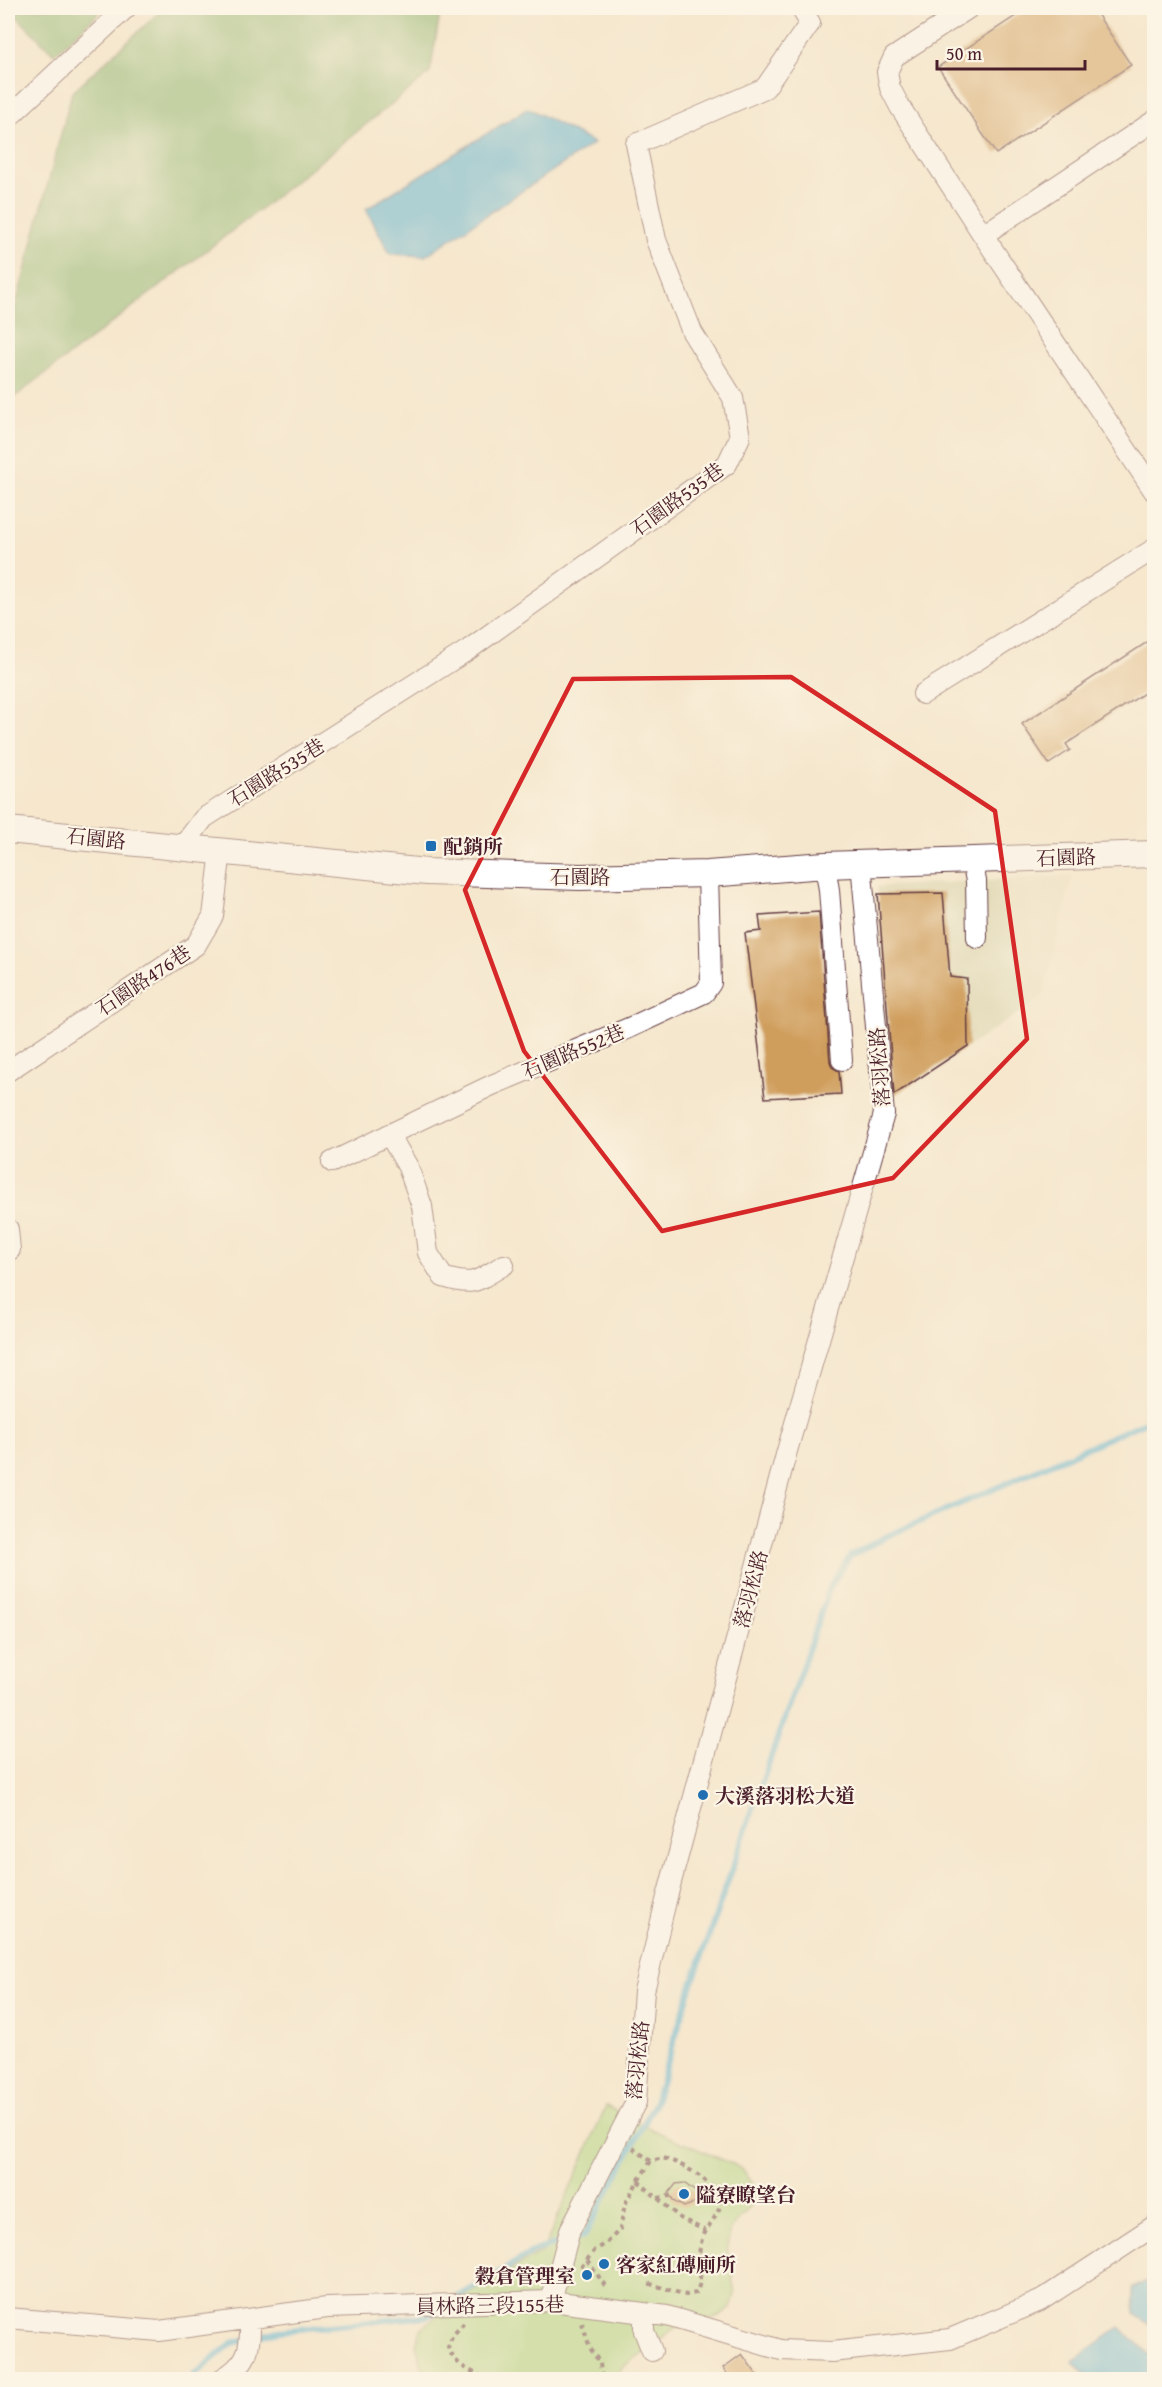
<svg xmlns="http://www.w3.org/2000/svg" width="1162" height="2387" viewBox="0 0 1162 2387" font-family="'Gentium Book Plus','Noto Serif TC',serif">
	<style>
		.built { fill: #e4dbba }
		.green { fill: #aad581; stroke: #7a7a56; stroke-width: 1.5 }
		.forest { fill: #87b66f; stroke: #686a4d; stroke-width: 1.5 }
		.water { fill: #5ab3d7; stroke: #526981; stroke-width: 1.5 }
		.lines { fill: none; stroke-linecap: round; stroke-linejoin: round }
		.stream { stroke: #5ab3d7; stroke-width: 6 }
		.building { fill: #cf9d5b }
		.minor-casing { stroke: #643d43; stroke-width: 22 }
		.major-casing { stroke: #643d43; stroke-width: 28 }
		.path { stroke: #643d43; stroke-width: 4; stroke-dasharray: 4.5 4.5; stroke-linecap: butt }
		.minor { stroke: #fff; stroke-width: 20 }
		.major { stroke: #fff; stroke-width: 26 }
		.marked { fill: none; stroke: #d62828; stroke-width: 4.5; stroke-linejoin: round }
		.poi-dot { fill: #1f6fb2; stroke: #fcf5e5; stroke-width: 2 }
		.labels { text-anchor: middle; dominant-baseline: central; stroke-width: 4.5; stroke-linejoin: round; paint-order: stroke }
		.street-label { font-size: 20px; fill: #4a1f2b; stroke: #fcf5e5 }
		.poi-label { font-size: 20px; font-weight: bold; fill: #4a1f2b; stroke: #fcf5e5; text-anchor: start }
	</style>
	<rect width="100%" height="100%" fill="#fcf5e5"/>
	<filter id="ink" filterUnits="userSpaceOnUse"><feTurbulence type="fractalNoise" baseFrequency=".0167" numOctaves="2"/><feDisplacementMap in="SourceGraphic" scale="12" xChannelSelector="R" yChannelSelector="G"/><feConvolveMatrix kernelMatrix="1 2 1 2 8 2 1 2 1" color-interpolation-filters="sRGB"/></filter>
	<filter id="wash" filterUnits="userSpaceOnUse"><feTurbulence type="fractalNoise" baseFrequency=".008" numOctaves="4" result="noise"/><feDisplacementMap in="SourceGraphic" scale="24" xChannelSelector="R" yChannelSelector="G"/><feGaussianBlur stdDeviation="1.35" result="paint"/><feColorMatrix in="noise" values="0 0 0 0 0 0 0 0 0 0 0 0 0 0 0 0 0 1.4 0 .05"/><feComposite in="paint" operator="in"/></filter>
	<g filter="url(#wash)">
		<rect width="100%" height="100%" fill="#f5e7cd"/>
		<path class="built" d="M 1073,875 L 1043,997 L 893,1096 L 877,887 Z"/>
		<path class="green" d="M 606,2106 L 653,2130 L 742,2168 L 753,2184 L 754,2202 L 731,2229 L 727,2247 L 735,2294 L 731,2308 L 714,2319 L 675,2328 L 608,2379 L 431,2379 L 422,2367 L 416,2344 L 422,2327 L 463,2297 L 543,2251 Z"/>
		<path class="forest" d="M 8,8 L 104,8 L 54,54 Z
			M 164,8 L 441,8 L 430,73 L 258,211 L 8,402 L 8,335 L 72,92 Z"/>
		<path class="water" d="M 528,108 L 594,143 L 425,256 L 390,254 L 366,209 Z
			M 1154,2277 L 1154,2328 L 1135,2314 L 1132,2289 Z
			M 1120,2327 L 1154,2359 L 1154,2379 L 1089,2379 L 1073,2361 Z"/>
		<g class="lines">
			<path class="stream" d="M 572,2240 L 584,2236 L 654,2105 L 690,1990 L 830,1587 L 850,1556 L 885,1537 L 1154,1418
				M 458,2297 L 536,2250 L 562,2242
				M 188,2380 L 232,2343 L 279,2331 L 428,2316 L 437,2311"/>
		</g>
		<g id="blocks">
			<path class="building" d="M 1028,8 L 1093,8 L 1131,65 L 996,154 L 938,67 Z
				M 1155,637 L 1155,686 L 1066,744 L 1070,750 L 1049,764 L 1022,724 Z
				M 943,893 L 950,977 L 967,979 L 968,1046 L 894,1095 L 878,894 Z
				M 819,912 L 830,1061 L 832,1067 L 839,1071 L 841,1094 L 765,1098 L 745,933 L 761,931 L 759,916 Z
				M 684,2183 L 697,2193 L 695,2203 L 684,2207 L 673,2201 L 669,2193 L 676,2184 Z
				M 742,2354 L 760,2379 L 731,2379 L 723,2368 Z"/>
		</g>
	</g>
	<g filter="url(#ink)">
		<use href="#blocks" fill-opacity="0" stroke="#643d43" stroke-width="1.5"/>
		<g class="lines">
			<g class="minor-casing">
				<path id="minor" d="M 969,8 L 894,57 L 887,72 L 890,88 L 900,107 L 983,235 L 1154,491
					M 8,118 L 126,8
					M 983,235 L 1154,121
					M 923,694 L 1154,549
					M 182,847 L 204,818 L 468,650 L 727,464 L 740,437 L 733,398 L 692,332 L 656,240 L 636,144 L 765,88 L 810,23 L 801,8
					M 972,860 L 976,881 L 977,938
					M 825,865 L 829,890 L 842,1060
					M 8,1071 L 196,945 L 213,916 L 221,851
					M 389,1134 L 408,1167 L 422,1206 L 428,1253 L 443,1277 C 475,1287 476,1281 504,1265
					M 332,1162 L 492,1085 L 629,1028 L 704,993 L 711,983 L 708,874
					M 8,1229 L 10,1250 L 8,1250
					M 551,2301 L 570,2230 L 636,2102 L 644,1991 L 667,1897 L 787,1451 L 884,1114 L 861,863
					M 644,2313 L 644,2331 L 652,2351
					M 8,2318 L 159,2331 L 327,2308 L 551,2301 L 667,2316 L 781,2350 L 832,2352 L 950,2339 L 1040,2301 L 1154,2226
					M 220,2380 C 248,2364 251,2350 250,2320"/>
			</g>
			<g class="major-casing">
				<path id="major" d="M 8,830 L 427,872 L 580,877 L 708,874 L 825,865 L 1154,854"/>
			</g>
			<path class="path" d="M 633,2148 L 651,2161
				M 638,2181 L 680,2218 L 706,2231
				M 658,2198 L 670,2196
				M 587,2260 L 606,2287
				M 581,2267 L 595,2250 L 607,2243 L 620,2229 L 625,2204 L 638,2181 L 651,2161 L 663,2158 C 684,2164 712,2181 722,2201 C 718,2217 705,2227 701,2243 C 696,2259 705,2277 696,2293 L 686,2295 L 647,2283
				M 464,2323 L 453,2335 L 448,2347 C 455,2367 471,2370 488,2380
				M 582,2323 L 590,2348 L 600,2363 L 602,2380"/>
			<use href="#minor" class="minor"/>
			<use href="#major" class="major"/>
		</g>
	</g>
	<path d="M0 0H1162V2387H0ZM 791,677 L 995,811 L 1027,1039 L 893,1178 L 662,1231 L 524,1051 L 465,890 L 573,679 Z" fill="#f5e7cd" fill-opacity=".55" fill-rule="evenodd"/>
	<path class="marked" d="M 791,677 L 995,811 L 1027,1039 L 893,1178 L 662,1231 L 524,1051 L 465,890 L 573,679 Z"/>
	<g class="poi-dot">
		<rect x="425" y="840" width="12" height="12" rx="3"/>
		<circle cx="703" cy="1795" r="6"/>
		<circle cx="684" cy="2194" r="6"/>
		<circle cx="604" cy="2264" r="6"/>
		<circle cx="587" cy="2275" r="6"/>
	</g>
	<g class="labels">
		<g class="street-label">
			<text transform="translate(677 499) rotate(-36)">石園路535巷</text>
			<text transform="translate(276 772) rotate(-32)">石園路535巷</text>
			<text transform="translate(96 838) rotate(6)">石園路</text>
			<text transform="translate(1066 857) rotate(-2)">石園路</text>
			<text x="580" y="876">石園路</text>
			<text transform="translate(143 980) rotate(-34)">石園路476巷</text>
			<text transform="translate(573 1051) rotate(-23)">石園路552巷</text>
			<text transform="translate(879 1067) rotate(-94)">落羽松路</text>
			<text transform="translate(750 1589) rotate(-75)">落羽松路</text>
			<text transform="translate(637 2060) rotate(-84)">落羽松路</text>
			<text transform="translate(490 2305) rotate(-1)">員林路三段155巷</text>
		</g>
		<g class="poi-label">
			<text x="443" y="846">配銷所</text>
			<text x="715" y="1795">大溪落羽松大道</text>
			<text x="696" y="2194">隘寮瞭望台</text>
			<text x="616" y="2264">客家紅磚廁所</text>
			<text x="575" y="2275" text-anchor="end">穀倉管理室</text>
		</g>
	</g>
	<rect width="1162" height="2387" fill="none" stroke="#fcf5e5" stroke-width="30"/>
	<path d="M937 60v9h148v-9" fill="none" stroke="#4a1f2b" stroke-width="3"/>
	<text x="946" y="60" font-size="18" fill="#4a1f2b" stroke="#fcf5e5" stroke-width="4.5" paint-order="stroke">50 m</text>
</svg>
